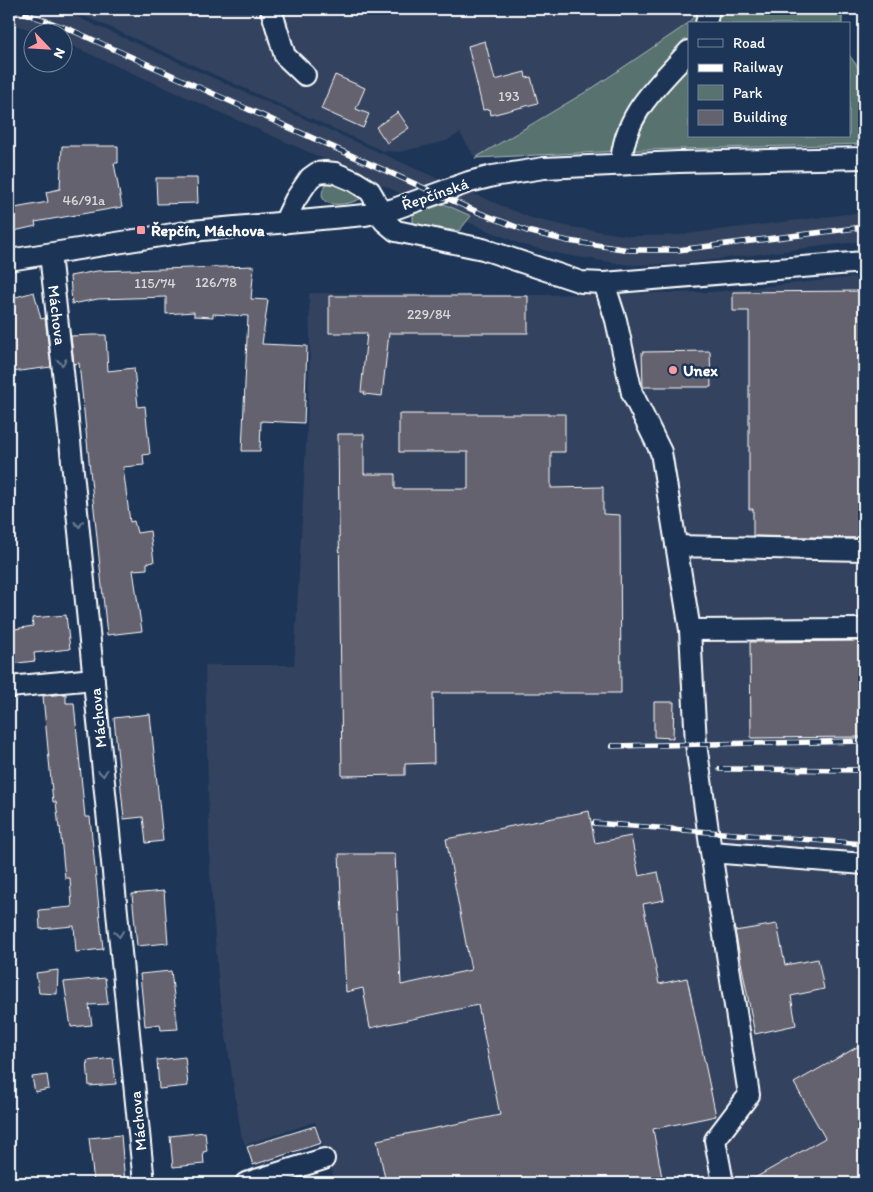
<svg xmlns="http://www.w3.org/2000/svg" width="873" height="1192" viewBox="0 0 873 1192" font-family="Itim,sans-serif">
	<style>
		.built { fill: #32425e }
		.green { fill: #58726f; stroke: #acb8b7 }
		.building { fill: #64626e; stroke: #fff }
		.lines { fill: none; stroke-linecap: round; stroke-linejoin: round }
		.minor-casing { stroke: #fff; stroke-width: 24 }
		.minor { stroke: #1d3557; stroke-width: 20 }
		.rail-casing { stroke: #fff; stroke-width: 5.5 }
		.rail { stroke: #1d3557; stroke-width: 4; stroke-dasharray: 11; stroke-linecap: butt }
		.oneway { stroke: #6c7c92 }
		.poi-dot { fill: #ff9aa2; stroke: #1d3557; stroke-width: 2 }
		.labels { text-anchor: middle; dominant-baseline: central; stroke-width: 5; stroke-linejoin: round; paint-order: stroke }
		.number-label { font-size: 14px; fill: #d8d8db }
		.street-label { font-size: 16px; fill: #fff; stroke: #1d3557 }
		.poi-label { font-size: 16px; font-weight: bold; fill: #fff; stroke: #1d3557; text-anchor: start }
	</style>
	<rect width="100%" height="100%" fill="#1d3557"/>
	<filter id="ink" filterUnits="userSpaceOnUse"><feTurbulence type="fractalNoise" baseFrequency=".02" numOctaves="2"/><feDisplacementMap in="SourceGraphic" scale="10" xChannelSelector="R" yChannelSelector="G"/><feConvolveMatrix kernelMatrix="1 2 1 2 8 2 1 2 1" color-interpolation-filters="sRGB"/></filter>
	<g filter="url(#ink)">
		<path class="built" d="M 9,9 L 55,9 L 75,16 L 441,180 L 531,218 L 571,227 L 631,236 L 677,235 L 864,212 L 864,241 L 679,264 L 629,265 L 565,255 L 523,245 L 429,206 L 63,42 L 62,32 L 37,32 L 9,23 Z
			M 69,9 L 747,9 L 726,14 L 700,11 L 683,27 L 594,87 L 475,158 L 460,133 L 446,141 L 400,152 L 383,151 Z
			M 864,276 L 864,1183 L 336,1183 L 315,1122 L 245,1145 L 241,1134 L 219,991 L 210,873 L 205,665 L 294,665 L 307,425 L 310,346 L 309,293 L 536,295 L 711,292 Z"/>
		<path class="green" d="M 747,9 L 842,9 L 842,24 L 689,24 L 689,136 L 849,136 L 849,55 L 864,75 L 864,144 L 642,150 L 475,158 L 594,87 L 683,27 L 700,11 L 726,14 Z
			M 330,181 L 362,195 L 361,198 C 356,203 333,207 326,202 C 318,196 324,185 330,181 Z
			M 444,204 L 471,216 L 459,231 L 417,225 L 413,222 L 413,215 L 416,213 Z"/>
		<path class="building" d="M 485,41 L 495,80 L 525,72 L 526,78 L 531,77 L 538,103 L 491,115 L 490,109 L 483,110 L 468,46 Z
			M 335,75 L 365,88 L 356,109 L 369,114 L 363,128 L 321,109 Z
			M 398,112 L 409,128 L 387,143 L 376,127 Z
			M 62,146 L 118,146 L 118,163 L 114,163 L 122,207 L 35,222 L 36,226 L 14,231 L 13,228 L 9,229 L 9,209 L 48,202 L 46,192 L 60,189 Z
			M 156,178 L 197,178 L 198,203 L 157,204 Z
			M 254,266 L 251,299 L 268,300 L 262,344 L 307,346 L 304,423 L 261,421 L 260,451 L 242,451 L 248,316 L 213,314 L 213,317 L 194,316 L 194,312 L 166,314 L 166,297 L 98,299 L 72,304 L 70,276 L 97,271 Z
			M 864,291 L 864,538 L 753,536 L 753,509 L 749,509 L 749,311 L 733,311 L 733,292 Z
			M 34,292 L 41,319 L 45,318 L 51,367 L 12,372 L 12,369 L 9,370 L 9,299 Z
			M 329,296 L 528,296 L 528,333 L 389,333 L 382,396 L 364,394 L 365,392 L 361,392 L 367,333 L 329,333 Z
			M 93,335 L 106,335 L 108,371 L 134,368 L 138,407 L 145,406 L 150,454 L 143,455 L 144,465 L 123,467 L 130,522 L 134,521 L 137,533 L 150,531 L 154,562 L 147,563 L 147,569 L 133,570 L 142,631 L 107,635 L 79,363 L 74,364 L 71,336 Z
			M 710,351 L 711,387 L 643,387 L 642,352 Z
			M 399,414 L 565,414 L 565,452 L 551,452 L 551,488 L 603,487 L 603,514 L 620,515 L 621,693 L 433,693 L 434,763 L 405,764 L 405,775 L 342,776 L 338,434 L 364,434 L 364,474 L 395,474 L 395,489 L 468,489 L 468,452 L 399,452 Z
			M 66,615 L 70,649 L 34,653 L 35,661 L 9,664 L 9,630 L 33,626 L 32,618 Z
			M 864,641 L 864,737 L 751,738 L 750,642 Z
			M 66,694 L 66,703 L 74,703 L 85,817 L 90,817 L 103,949 L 76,952 L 74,926 L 40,929 L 39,910 L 72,907 L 70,878 L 65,878 L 60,827 L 59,828 L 56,802 L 53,802 L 43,696 Z
			M 654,702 L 674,702 L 673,738 L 654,737 Z
			M 150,714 L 163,841 L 146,843 L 143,817 L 124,819 L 114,718 Z
			M 589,811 L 595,843 L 631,836 L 639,876 L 658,872 L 664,900 L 643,904 L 659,984 L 687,978 L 716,1116 L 653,1129 L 663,1183 L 386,1183 L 377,1140 L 500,1115 L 478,1005 L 370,1028 L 363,988 L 346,992 L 339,854 L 395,854 L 401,985 L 471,970 L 446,839 Z
			M 164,891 L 168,943 L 137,946 L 132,894 Z
			M 777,924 L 785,965 L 818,959 L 824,989 L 791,996 L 796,1025 L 755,1034 L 735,931 Z
			M 58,970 L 57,994 L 39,993 L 36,973 Z
			M 171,971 L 178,1029 L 161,1030 L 160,1024 L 145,1026 L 140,974 Z
			M 105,978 L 108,1004 L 89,1005 L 92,1025 L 71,1027 L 64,982 Z
			M 864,1043 L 864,1183 L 746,1183 L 825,1138 L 794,1083 Z
			M 185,1057 L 188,1086 L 159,1089 L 157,1060 Z
			M 113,1058 L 116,1084 L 89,1086 L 87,1061 Z
			M 47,1075 L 49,1089 L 35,1092 L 32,1077 Z
			M 315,1126 L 321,1143 L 253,1165 L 247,1147 Z
			M 205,1132 L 207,1151 L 203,1152 L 204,1164 L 173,1167 L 170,1136 Z
			M 121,1135 L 125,1183 L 94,1183 L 89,1138 Z"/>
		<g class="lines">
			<g class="minor-casing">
				<path id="minor" d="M 271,9 L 285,56 L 305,75
					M 706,24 L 709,9
					M 621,164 C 624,113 657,87 689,51
					M 284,223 L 295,200 L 310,178 L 317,173 L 325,172 L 335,173 L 354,181 L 370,191 L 374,198 L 384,221 L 396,231 L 483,249 L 581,282 L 604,283 L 864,262
					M 50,254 L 63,371 L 144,1183
					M 9,260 L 192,231 L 365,215 L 394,209 L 469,182 L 493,176 L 544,168 L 679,162 L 864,158
					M 604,283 L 616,320 L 632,393 L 661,452 L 690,630 L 696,744 L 711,852 L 864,864
					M 676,546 L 864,550
					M 690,630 L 864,629
					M 9,687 L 94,679
					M 711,852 L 749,1095 L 715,1140 L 723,1183
					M 246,1183 L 324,1159"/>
			</g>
			<use href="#minor" class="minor"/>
			<g class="rail-casing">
				<path id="rail" d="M 13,9 L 69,29 L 480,213 L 527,231 L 568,241 L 630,250 L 678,250 L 864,227
					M 612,746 L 864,741
					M 720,769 L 864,770
					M 594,823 L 864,844"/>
			</g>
			<use href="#rail" class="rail"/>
		</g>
		<defs><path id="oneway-chevron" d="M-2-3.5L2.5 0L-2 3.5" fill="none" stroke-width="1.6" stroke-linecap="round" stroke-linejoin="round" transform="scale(1.25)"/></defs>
		<g class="oneway">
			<use href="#oneway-chevron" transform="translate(62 362) rotate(84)"/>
			<use href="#oneway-chevron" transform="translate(79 524) rotate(84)"/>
			<use href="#oneway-chevron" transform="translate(103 773) rotate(84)"/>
			<use href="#oneway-chevron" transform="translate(119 934) rotate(84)"/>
		</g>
	</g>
	<g class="poi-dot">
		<rect x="136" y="225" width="10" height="10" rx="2.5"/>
		<circle cx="673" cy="370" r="5"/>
	</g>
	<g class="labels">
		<g class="number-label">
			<text x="509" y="96">193</text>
			<text x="84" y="200">46/91a</text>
			<text x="216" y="282">126/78</text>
			<text x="155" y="283">115/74</text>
			<text x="429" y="314">229/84</text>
		</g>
		<g class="street-label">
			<text transform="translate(435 194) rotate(-19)">Řepčínská</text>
			<text transform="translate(57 315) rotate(83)">Máchova</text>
			<text transform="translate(98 718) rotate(-96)">Máchova</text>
			<text transform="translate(138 1121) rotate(-96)">Máchova</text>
		</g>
		<g class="poi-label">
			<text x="151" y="230">Řepčín, Máchova</text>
			<text x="683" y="370">Unex</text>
		</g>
	</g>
	<rect width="873" height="1192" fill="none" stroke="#1d3557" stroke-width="30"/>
	<rect x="15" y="15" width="843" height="1162" fill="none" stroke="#fff" stroke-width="2" filter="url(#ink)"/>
	<rect x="688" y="22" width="162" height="115" fill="#1d3557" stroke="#77869a"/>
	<rect x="698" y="39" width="25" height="8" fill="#1d3557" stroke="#77869a"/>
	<text x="733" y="48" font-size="15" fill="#ffffff">Road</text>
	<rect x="698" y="64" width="25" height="8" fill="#ffffff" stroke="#77869a"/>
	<text x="733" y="72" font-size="15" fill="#ffffff">Railway</text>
	<rect x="698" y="85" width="25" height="15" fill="#58726f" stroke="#77869a"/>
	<text x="733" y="98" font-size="15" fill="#ffffff">Park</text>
	<rect x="698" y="110" width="25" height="15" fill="#64626e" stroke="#77869a"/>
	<text x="733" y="122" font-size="15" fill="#ffffff">Building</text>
	<g transform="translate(48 48) rotate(115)"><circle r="24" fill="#1d3557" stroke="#77869a"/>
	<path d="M0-4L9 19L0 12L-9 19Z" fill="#ff9aa2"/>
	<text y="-8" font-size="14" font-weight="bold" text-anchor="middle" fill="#ffffff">N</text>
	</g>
</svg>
